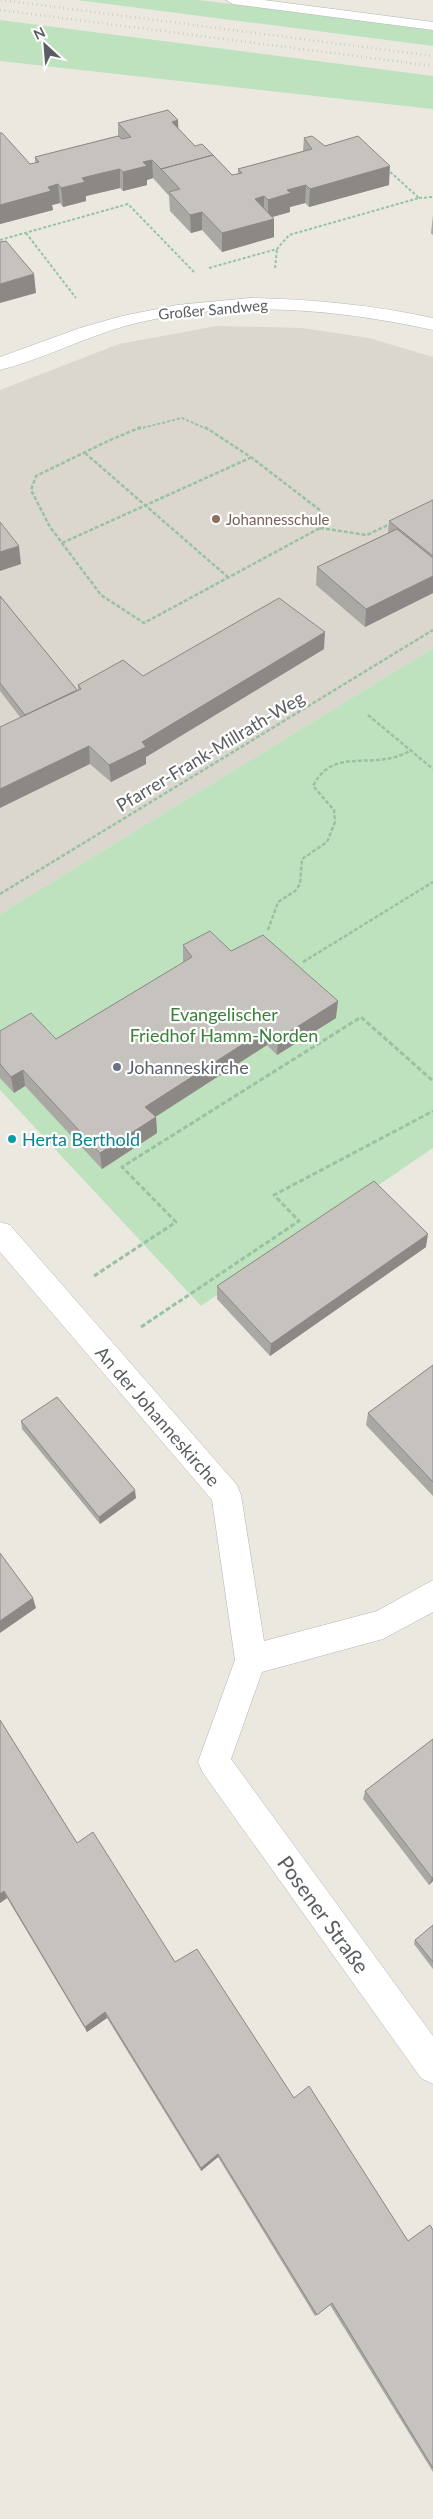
<svg xmlns="http://www.w3.org/2000/svg" width="433" height="2519" viewBox="0 0 433 2519" font-family="Lato,sans-serif">
	<style>
		.education { fill: #dbd7cf }
		.green { fill: #bfe2be }
		.lines { fill: none; stroke-linecap: round; stroke-linejoin: round }
		.service-casing { stroke: #b1b4b8; stroke-width: 1 }
		.minor-casing { stroke: #b1b4b8; stroke-width: 1 }
		.path-far2 { stroke: #98c2a2; stroke-width: 2; stroke-dasharray: 3 2; stroke-linecap: butt }
		.path-far1 { stroke: #98c2a2; stroke-width: 2.5; stroke-dasharray: 4 2; stroke-linecap: butt }
		.path { stroke: #98c2a2; stroke-width: 3; stroke-dasharray: 5 2.5; stroke-linecap: butt }
		.service { fill: #fff; fill-rule: evenodd }
		.minor { fill: #fff; fill-rule: evenodd }
		.rail { stroke: #b1b2b2; stroke-width: 2.5; stroke-dasharray: 0.5 4; stroke-linecap: butt }
		.wall { fill: #aaa8a3 }
		.shaded-wall { fill: #8b8885 }
		.building { fill: #c6c3be; stroke: #8b8885 }
		.education-dot { fill: #8d6e63; stroke: #fff; stroke-width: 2 }
		.worship-dot { fill: #6b7280; stroke: #fff; stroke-width: 2 }
		.culture-dot { fill: #0f9aa8; stroke: #fff; stroke-width: 2 }
		.labels { text-anchor: middle; dominant-baseline: central; stroke-width: 4.5; stroke-linejoin: round; paint-order: stroke }
		.far-street-label { font-size: 15px; fill: #595d61; stroke: #fff }
		.far-education-label { font-size: 15px; fill: #785e54; stroke: #fff; text-anchor: start }
		.street-label { font-size: 18px; fill: #595d61; stroke: #fff }
		.park-label { font-size: 18px; fill: #398039; stroke: #fff }
		.worship-label { font-size: 18px; fill: #5b616d; stroke: #fff; text-anchor: start }
		.culture-label { font-size: 18px; fill: #0d838f; stroke: #fff; text-anchor: start }
		.near-street-label { font-size: 21px; fill: #595d61; stroke: #fff }
	</style>
	<rect width="100%" height="100%" fill="#ebe8e0"/>
	<path class="education" d="M 217,326 L 302,328 L 369,338 L 433,357 L 433,648 L 0,914 L 0,390 L 119,344 Z"/>
	<path class="green" d="M 77,0 L 199,0 L 433,30 L 433,46 Z
		M 0,20 L 433,76 L 433,109 L 0,61 Z
		M 433,648 L 433,1148 L 201,1306 L 0,1090 L 0,914 Z"/>
	<g class="lines">
		<g class="service-casing">
			<path id="service" d="M 226,0 L 264,0 L 433,22 L 433,30 L 233,4 Z"/>
		</g>
		<g class="minor-casing">
			<path id="minor" d="M 250,298 C 312,299 372,305 433,318 L 433,330 C 332,308 226,299 125,326 C 83,338 43,359 0,370 L 0,357 L 80,328 L 122,316 L 177,305 Z
				M 0,1222 L 10,1225 L 237,1485 L 241,1495 L 264,1641 L 377,1611 L 433,1580 L 433,1612 L 383,1639 L 262,1672 L 231,1759 L 433,2036 L 433,2084 L 421,2078 L 203,1773 L 198,1762 L 235,1660 L 212,1500 L 0,1252 Z"/>
		</g>
		<path class="path-far2" d="M 419,198 L 433,197
			M 26,233 L 76,298
			M 0,240 L 128,204 L 194,272
			M 209,268 L 277,249 L 289,235 L 419,198 L 388,170
			M 275,268 L 277,249
			M 138,429 L 182,418 L 207,429"/>
		<path class="path-far1" d="M 141,427 L 108,441 L 36,476 L 31,490 L 50,527 L 101,595 L 144,623 L 320,528
			M 205,427 L 252,458 L 321,511 L 320,528
			M 85,453 L 229,578
			M 320,528 L 367,535 L 392,523
			M 62,543 L 250,458
			M 368,715 L 433,769
			M 0,894 L 433,630
			M 268,930 L 278,902 L 295,891 L 300,884 L 302,859 L 327,842 L 335,822 L 334,810 L 313,786 C 334,744 375,773 411,750
			M 303,962 L 433,882"/>
		<path class="path" d="M 94,1276 L 176,1222 L 122,1167 L 361,1017 L 433,1081
			M 141,1327 L 299,1221 L 274,1195 L 433,1111"/>
		<use href="#service" class="service"/>
		<use href="#minor" class="minor"/>
		<path class="rail" d="M 1,0 L 433,56
			M 0,10 L 433,66"/>
	</g>
	<path class="wall" d="M 118,123 L 178,129 L 195,146 L 232,175 L 238,174 L 238,169 L 303,151 L 304,138 L 325,146 L 389,185 L 309,207 L 305,203 L 290,207 L 290,212 L 273,217 L 274,237 L 222,252 L 202,230 L 191,233 L 170,211 L 169,196 L 153,178 L 147,180 L 147,185 L 123,191 L 120,188 L 86,196 L 86,201 L 63,207 L 60,203 L 52,205 L 53,210 L 0,224 L 0,133 L 30,164 L 35,163 L 35,157 L 118,136 Z
		M 433,215 L 433,235 L 431,233 Z
		M 433,500 L 433,593 L 365,627 L 316,585 L 317,567 L 388,533 L 389,521 Z
		M 0,596 L 77,690 L 78,690 L 78,685 L 324,649 L 146,757 L 146,764 L 111,782 L 90,764 L 20,717 L 0,691 Z
		M 183,945 L 231,951 L 336,1018 L 277,1055 L 267,1045 L 156,1116 L 157,1133 L 102,1169 L 25,1086 L 14,1093 L 0,1078 L 0,1031 L 56,1039 L 183,963 Z
		M 426,1247 L 270,1356 L 217,1299 L 217,1286 Z
		M 433,1365 L 433,1496 L 366,1425 L 368,1413 Z
		M 21,1421 L 136,1498 L 100,1524 L 22,1429 Z
		M 0,1720 L 77,1843 L 175,1962 L 294,2098 L 408,2241 L 433,2230 L 433,2472 L 330,2305 L 315,2316 L 218,2157 L 201,2171 L 107,2018 L 87,2032 L 7,1898 L 0,1903 Z
		M 433,1739 L 433,1881 L 429,1885 L 363,1799 L 365,1791 Z
		M 433,1925 L 433,1969 L 414,1944 L 415,1940 Z"/>
	<path class="shaded-wall" d="M 178,120 L 179,139 L 172,122 Z
		M 152,160 L 153,178 L 147,180 L 147,185 L 123,191 L 123,172 L 143,162 Z
		M 390,166 L 389,185 L 309,207 L 310,189 Z
		M 120,169 L 120,188 L 86,196 L 86,201 L 63,207 L 61,188 L 82,178 Z
		M 58,184 L 60,203 L 52,205 L 53,210 L 0,224 L 0,205 L 48,187 Z
		M 306,185 L 305,203 L 290,207 L 290,212 L 268,218 L 268,200 L 287,190 Z
		M 264,196 L 264,214 L 255,199 Z
		M 202,212 L 202,230 L 191,233 L 190,215 Z
		M 274,219 L 274,237 L 222,252 L 222,233 Z
		M 34,274 L 36,293 L 0,303 L 0,284 Z
		M 19,546 L 21,564 L 0,571 L 0,552 Z
		M 433,576 L 433,593 L 365,627 L 366,609 Z
		M 325,632 L 324,649 L 146,757 L 146,764 L 111,782 L 109,765 L 142,742 Z
		M 89,746 L 90,764 L 0,808 L 0,789 Z
		M 338,1001 L 336,1018 L 277,1055 L 278,1039 Z
		M 268,1028 L 267,1045 L 146,1123 L 145,1107 Z
		M 23,1070 L 25,1086 L 14,1093 L 11,1077 Z
		M 156,1117 L 157,1133 L 102,1169 L 100,1153 Z
		M 428,1234 L 426,1247 L 270,1356 L 271,1344 Z
		M 135,1490 L 136,1498 L 100,1524 L 99,1517 Z
		M 33,1598 L 36,1608 L 0,1633 L 0,1621 Z
		M 433,1877 L 433,1881 L 429,1885 L 432,1878 Z
		M 4,1891 L 7,1898 L 0,1903 L 0,1894 Z
		M 105,2012 L 107,2018 L 87,2032 L 85,2027 Z
		M 218,2154 L 218,2157 L 201,2171 L 201,2168 Z"/>
	<path class="building" d="M 168,110 L 178,120 L 172,122 L 195,146 L 202,144 L 213,155 L 161,169 L 152,160 L 143,162 L 147,166 L 123,172 L 120,169 L 102,173 L 82,178 L 85,182 L 61,188 L 58,184 L 48,187 L 51,191 L 0,205 L 0,133 L 2,133 L 30,164 L 39,162 L 35,157 L 118,136 L 122,139 L 131,137 L 118,123 Z
		M 312,136 L 325,146 L 358,136 L 390,166 L 310,189 L 306,185 L 287,190 L 291,193 L 268,200 L 264,196 L 255,199 L 274,219 L 222,233 L 202,212 L 190,215 L 169,192 L 180,189 L 161,169 L 213,155 L 232,175 L 242,173 L 238,169 L 312,149 L 304,138 Z
		M 6,241 L 34,274 L 0,284 L 0,242 Z
		M 433,500 L 433,556 L 389,521 Z
		M 0,522 L 19,546 L 0,552 Z
		M 397,529 L 433,558 L 433,576 L 366,609 L 317,567 Z
		M 0,596 L 77,690 L 25,715 L 0,683 Z
		M 279,598 L 325,632 L 142,742 L 146,747 L 109,765 L 89,746 L 0,789 L 0,727 L 81,689 L 78,685 L 123,660 L 143,676 Z
		M 210,931 L 231,951 L 263,935 L 338,1001 L 278,1039 L 268,1028 L 145,1107 L 156,1117 L 100,1153 L 23,1070 L 11,1077 L 0,1064 L 0,1031 L 31,1013 L 56,1039 L 192,957 L 183,945 Z
		M 374,1181 L 428,1234 L 271,1344 L 217,1286 Z
		M 433,1365 L 433,1482 L 368,1413 Z
		M 57,1397 L 135,1490 L 99,1517 L 21,1421 Z
		M 0,1553 L 33,1598 L 0,1621 Z
		M 0,1720 L 77,1843 L 93,1832 L 175,1962 L 197,1949 L 294,2098 L 309,2086 L 408,2241 L 430,2225 L 433,2230 L 433,2468 L 332,2303 L 317,2315 L 218,2154 L 201,2168 L 105,2012 L 85,2027 L 4,1891 L 0,1894 Z
		M 433,1739 L 433,1877 L 432,1878 L 365,1791 Z
		M 433,1925 L 433,1962 L 415,1940 Z"/>
	<circle class="education-dot" cx="216" cy="519" r="5"/>
	<circle class="worship-dot" cx="117" cy="1067" r="5"/>
	<circle class="culture-dot" cx="12" cy="1139" r="5"/>
	<g class="labels">
		<g class="far-street-label">
			<text transform="translate(213 309) rotate(-5)">Großer Sandweg</text>
		</g>
		<g class="far-education-label">
			<text x="226" y="519">Johannesschule</text>
		</g>
		<g class="street-label">
			<text transform="translate(210 751) rotate(-31)">Pfarrer-Frank-Millrath-Weg</text>
			<text transform="translate(158 1416) rotate(49)">An der Johanneskirche</text>
		</g>
		<g class="park-label">
			<text x="224" y="1014">Evangelischer<tspan x="224" dy="21">Friedhof Hamm-Norden</tspan></text>
		</g>
		<g class="worship-label">
			<text x="127" y="1067">Johanneskirche</text>
		</g>
		<g class="culture-label">
			<text x="22" y="1139">Herta Berthold</text>
		</g>
		<g class="near-street-label">
			<text transform="translate(324 1914) rotate(54)">Posener Straße</text>
		</g>
	</g>
	<g transform="translate(45 45) rotate(334)" stroke="#ffffff" stroke-width="4" paint-order="stroke">
	<path d="M0-4L9 19L0 12L-9 19Z" fill="#595d61"/>
	<text y="-8" font-size="14" font-weight="bold" text-anchor="middle" fill="#595d61">N</text>
	</g>
</svg>
